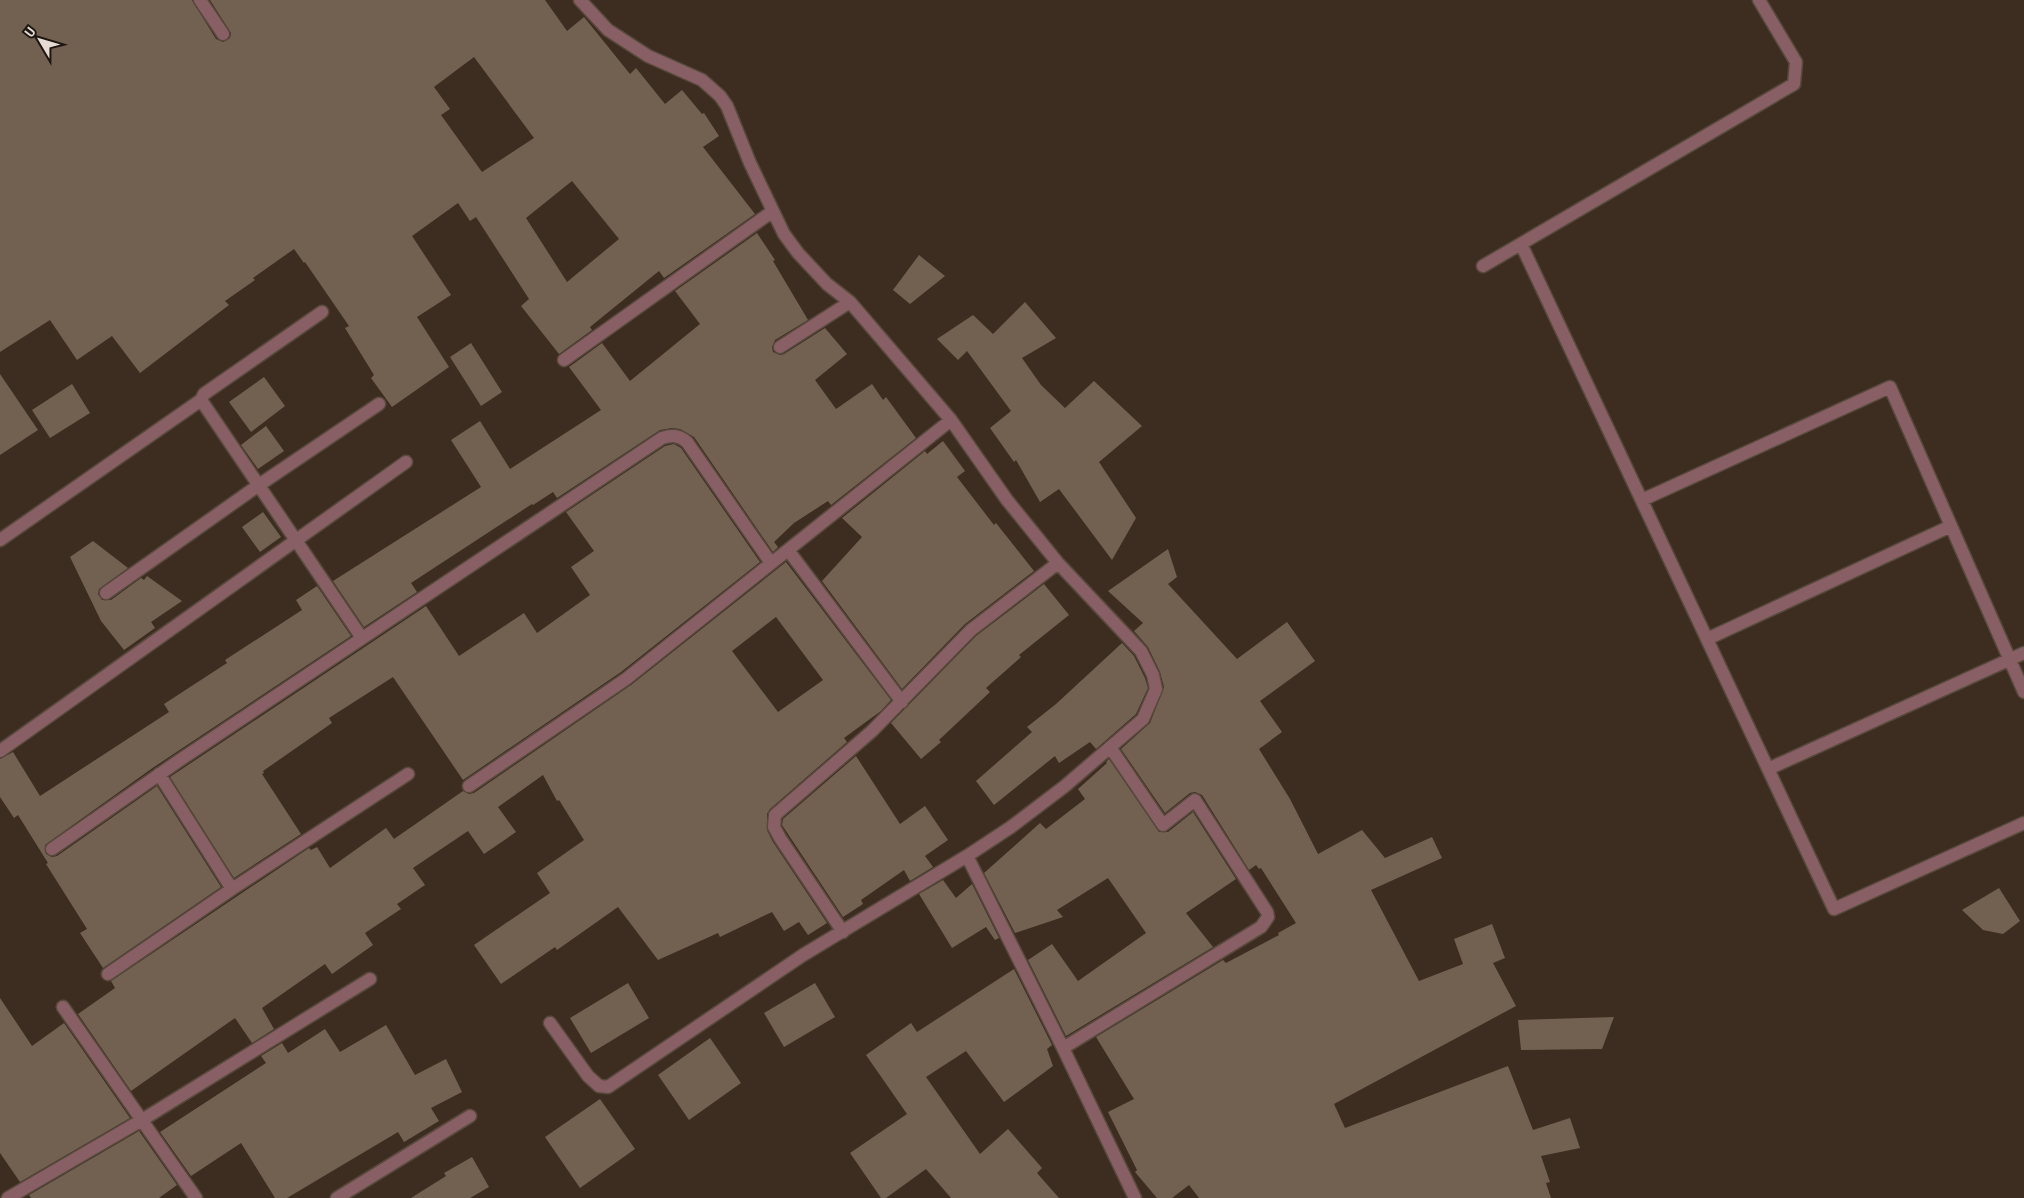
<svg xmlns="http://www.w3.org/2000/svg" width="2024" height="1198" viewBox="0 0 2024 1198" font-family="'Archivo Narrow',sans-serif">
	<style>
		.building { fill: #726151; fill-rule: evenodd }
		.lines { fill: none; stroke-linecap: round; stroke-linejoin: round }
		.minor-casing { stroke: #58493d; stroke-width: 15 }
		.minor { stroke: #885f64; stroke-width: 12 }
	</style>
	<rect width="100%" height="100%" fill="#3d2d20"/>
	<path class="building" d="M 0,0 L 192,0 L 216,39 L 223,42 L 230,38 L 231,33 L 210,0 L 545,0 L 567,31 L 584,17 L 630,74 L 636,68 L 665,104 L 682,90 L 702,114 L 704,113 L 719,136 L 703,147 L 755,214 L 664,278 L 659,271 L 590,327 L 592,330 L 559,354 L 521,306 L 529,299 L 476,217 L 470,221 L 458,203 L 412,236 L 451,295 L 417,317 L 449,367 L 392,407 L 371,378 L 374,375 L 345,328 L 349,326 L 305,262 L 304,263 L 294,249 L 253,278 L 255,280 L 225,301 L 229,305 L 140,373 L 112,336 L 77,360 L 50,320 L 0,352 ZM 474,57 L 534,138 L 482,172 L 441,115 L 450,109 L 434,87 ZM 572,181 L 619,239 L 567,282 L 526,218 Z
		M 757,233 L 775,260 L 773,261 L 808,320 L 775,340 L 772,347 L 773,352 L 780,355 L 784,354 L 825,328 L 847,354 L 815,380 L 836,409 L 872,384 L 883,400 L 886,397 L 916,438 L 831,505 L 828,501 L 794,523 L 774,542 L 778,547 L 773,552 L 694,437 L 680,429 L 672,428 L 660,430 L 557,498 L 553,492 L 533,505 L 532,504 L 411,583 L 417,592 L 364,627 L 333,581 L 481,487 L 451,440 L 480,421 L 510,469 L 601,410 L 569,367 L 602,343 L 630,381 L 700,324 L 675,291 Z
		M 919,255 L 945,276 L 910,304 L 893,290 Z
		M 1025,302 L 1056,338 L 1022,358 L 1041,385 L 1065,408 L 1094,381 L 1142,426 L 1099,462 L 1136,518 L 1112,560 L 1059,489 L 1040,502 L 1016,460 L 1014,462 L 990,428 L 1011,411 L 967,351 L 958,360 L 937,339 L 973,315 L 993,334 Z
		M 471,343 L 502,392 L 481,406 L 450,357 Z
		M 0,374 L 38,430 L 0,455 Z
		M 264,377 L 285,406 L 251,432 L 229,402 Z
		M 72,384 L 90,413 L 50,438 L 32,410 Z
		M 266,426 L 284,451 L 258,469 L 241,445 Z
		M 943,441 L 965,471 L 957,477 L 994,525 L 996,523 L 1034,571 L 965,624 L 902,689 L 822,581 L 862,537 L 842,518 L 925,451 L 927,454 Z
		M 674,444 L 681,448 L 760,562 L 621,672 L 463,780 L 393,677 L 329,718 L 332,723 L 263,771 L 264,773 L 262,774 L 301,834 L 234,878 L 170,777 L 426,606 L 459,656 L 524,613 L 537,633 L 590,595 L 571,567 L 594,551 L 566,512 L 665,446 Z
		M 263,512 L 281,537 L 260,552 L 242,527 Z
		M 93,541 L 128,568 L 99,589 L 98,594 L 102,600 L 111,600 L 141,578 L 144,580 L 147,576 L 182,601 L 151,622 L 155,628 L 124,650 L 101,621 L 70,557 Z
		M 1168,549 L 1177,577 L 1168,584 L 1237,659 L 1287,622 L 1315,661 L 1260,701 L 1282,732 L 1259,749 L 1290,799 L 1318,854 L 1362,830 L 1385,858 L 1432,837 L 1442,858 L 1371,890 L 1419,981 L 1463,964 L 1454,939 L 1492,924 L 1505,958 L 1493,963 L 1516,1006 L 1334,1104 L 1345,1128 L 1508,1066 L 1533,1130 L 1570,1118 L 1580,1148 L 1541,1156 L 1550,1182 L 1546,1183 L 1551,1198 L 1199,1198 L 1189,1185 L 1172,1198 L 1157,1198 L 1135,1172 L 1137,1170 L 1108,1112 L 1134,1099 L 1096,1037 L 1223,960 L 1226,963 L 1279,935 L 1278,933 L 1296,923 L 1261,868 L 1259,869 L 1256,865 L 1249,870 L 1202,795 L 1195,792 L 1190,793 L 1165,813 L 1121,749 L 1150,723 L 1164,687 L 1160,672 L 1148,647 L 1134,631 L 1143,623 L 1108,591 Z
		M 786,562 L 891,700 L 881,711 L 844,738 L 847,742 L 770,809 L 767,814 L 767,830 L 773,842 L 827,923 L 808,935 L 799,922 L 784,931 L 772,912 L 720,937 L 718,933 L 658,960 L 618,907 L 557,950 L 555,947 L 501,984 L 474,945 L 550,893 L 537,873 L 584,840 L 559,800 L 557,801 L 543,775 L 498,807 L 516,832 L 484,854 L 468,831 L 413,868 L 425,885 L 397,904 L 401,909 L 365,933 L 373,945 L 332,974 L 325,964 L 262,1008 L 274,1029 L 252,1043 L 235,1018 L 131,1091 L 78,1014 L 115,988 L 111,981 L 309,848 L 311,850 L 317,847 L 330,868 L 386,828 L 394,839 L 463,791 L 469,794 L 474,793 L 631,685 ZM 776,617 L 823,680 L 778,712 L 732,651 Z
		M 1044,584 L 1069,615 L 1019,655 L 1021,657 L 986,688 L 990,692 L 939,740 L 941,742 L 921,759 L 891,723 L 976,636 Z
		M 317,586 L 351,636 L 154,767 L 45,845 L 46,854 L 52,857 L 57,856 L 157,786 L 221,887 L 103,968 L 80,933 L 87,929 L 46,864 L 48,863 L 18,815 L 14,818 L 0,797 L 0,759 L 13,752 L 40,796 L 169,712 L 164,704 L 227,663 L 225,660 L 302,610 L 296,600 Z
		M 1122,643 L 1134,656 L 1145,678 L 1148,688 L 1136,714 L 1096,749 L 1090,742 L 1059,763 L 1055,756 L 994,805 L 976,781 L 1032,732 L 1027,727 L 1056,704 Z
		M 856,756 L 900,824 L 925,806 L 948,840 L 925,856 L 933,867 L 910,881 L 904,870 L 861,900 L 863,904 L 843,917 L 782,825 L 783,819 Z
		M 1109,759 L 1159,832 L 1168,832 L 1193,812 L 1236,879 L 1186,913 L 1213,947 L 1066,1036 L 1028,960 L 1052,944 L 1078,981 L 1146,933 L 1108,878 L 1057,910 L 1063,917 L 1015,933 L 984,873 L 1040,823 L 1046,829 L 1085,799 L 1078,789 L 1107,763 L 1106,762 Z
		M 943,880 L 956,898 L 972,884 L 999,938 L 995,940 L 986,927 L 952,948 L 919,894 Z
		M 1999,888 L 2020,921 L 2003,934 L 1983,930 L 1962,910 Z
		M 1014,969 L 1052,1045 L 1047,1049 L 1053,1066 L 1004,1102 L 966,1051 L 926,1077 L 980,1154 L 1008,1129 L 1042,1168 L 1037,1173 L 1059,1198 L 951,1198 L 926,1169 L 886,1198 L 881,1198 L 850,1153 L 907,1114 L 866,1055 L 911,1023 L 917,1032 Z
		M 628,983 L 649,1018 L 591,1053 L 570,1018 Z
		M 815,983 L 835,1017 L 784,1047 L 764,1013 Z
		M 0,998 L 32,1046 L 64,1023 L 130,1118 L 20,1182 L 0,1153 Z
		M 1614,1017 L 1602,1049 L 1521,1050 L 1518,1020 Z
		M 386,1025 L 415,1075 L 446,1059 L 462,1092 L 431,1108 L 439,1121 L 404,1142 L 398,1132 L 287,1198 L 275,1198 L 241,1143 L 191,1176 L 160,1132 L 266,1063 L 261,1056 L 282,1043 L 288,1053 L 325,1029 L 340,1052 Z
		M 710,1038 L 741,1083 L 689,1120 L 658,1075 Z
		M 600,1099 L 635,1149 L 580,1188 L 545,1137 Z
		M 139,1131 L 177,1185 L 159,1198 L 31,1198 L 29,1195 Z
		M 472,1157 L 489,1187 L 470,1198 L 411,1198 L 446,1176 L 444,1173 Z"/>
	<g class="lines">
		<g class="minor-casing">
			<path id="minor" d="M 200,0 L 223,34
				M 580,0 L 608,30 L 648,56 L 702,80 L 720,96 L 727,106 L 750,163 L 784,234 L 798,253 L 827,284 L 850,302 L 951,420 L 1007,500 L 1058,563 L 1141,651 L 1153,675 L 1156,689 L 1143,719 L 1065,786 L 1011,827 L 967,856 L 1063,1048 L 1135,1198
				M 1521,244 L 1834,909 L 2024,823
				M 1483,266 L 1794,84 L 1796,62 L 1759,0
				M 780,347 L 850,302
				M 564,360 L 773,211
				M 201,400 L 362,638
				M 1642,500 L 1890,387 L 2024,692
				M 0,540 L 201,400 L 204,394 L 322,312
				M 788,550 L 902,702
				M 106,593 L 259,485 L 379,404
				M 1707,639 L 1951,526
				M 0,751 L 406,462
				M 1768,769 L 2024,653
				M 159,774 L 232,889 L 408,774
				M 469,786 L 626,679 L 951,420
				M 52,849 L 177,762 L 662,438 C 672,435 679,435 687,442 L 771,563
				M 843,932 L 780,838 L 774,827 L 775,815 L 872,731 L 971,630 L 1058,563
				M 108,974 L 232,889
				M 63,1007 L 196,1198
				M 550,1023 L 588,1076 L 599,1086 L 608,1087 L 803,955 L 967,856
				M 1063,1048 L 1261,927 L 1268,917 L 1267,912 L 1195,800 L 1163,825 L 1110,747
				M 8,1198 L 142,1120 L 370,979
				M 337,1198 L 470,1116"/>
		</g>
		<use href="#minor" class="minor"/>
	</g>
	<g transform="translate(40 40) rotate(308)" stroke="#1e1711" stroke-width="4" paint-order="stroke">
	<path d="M0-4L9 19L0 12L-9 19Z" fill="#e6dcd3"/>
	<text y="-8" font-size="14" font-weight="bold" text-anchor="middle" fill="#e6dcd3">U</text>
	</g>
</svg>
